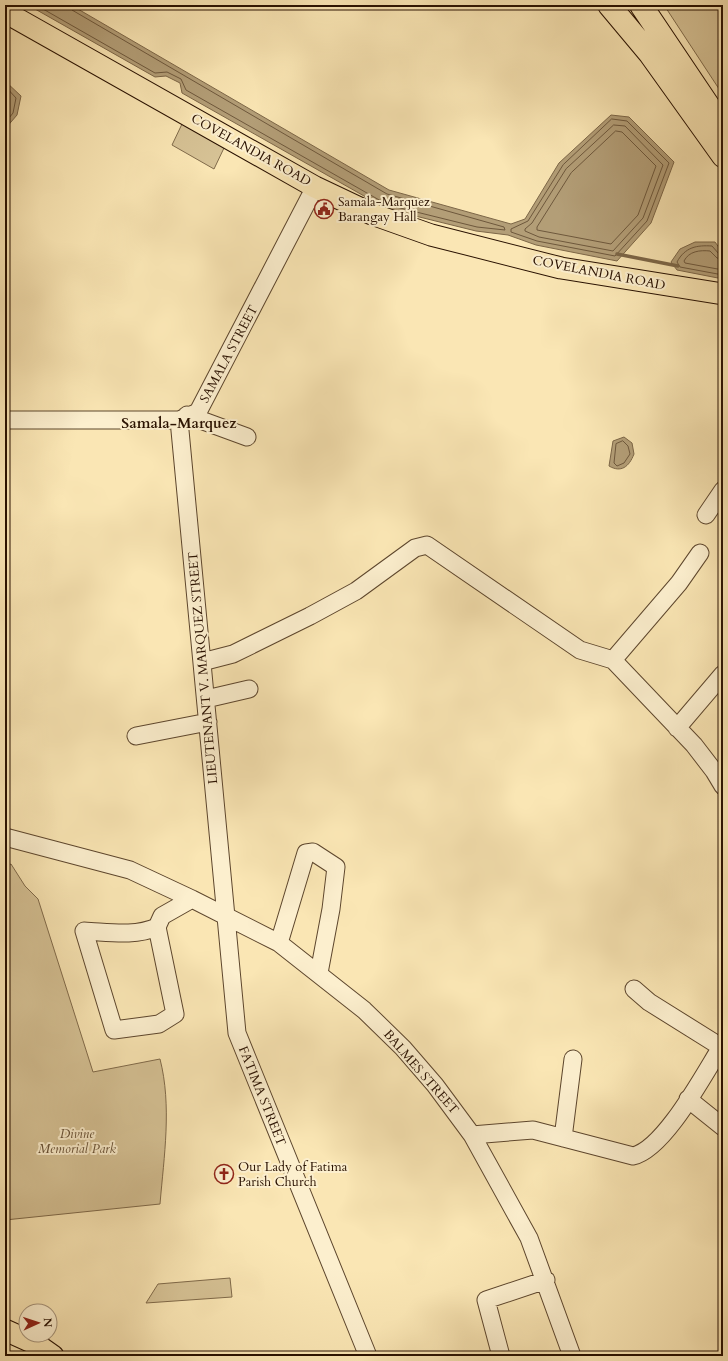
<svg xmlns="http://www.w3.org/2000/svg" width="728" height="1361" viewBox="0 0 728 1361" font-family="Cardo,serif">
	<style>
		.green { fill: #d6c295; stroke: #806a4a }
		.water { fill: #b39e77; stroke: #7c6647 }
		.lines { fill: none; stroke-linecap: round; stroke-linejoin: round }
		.shore { stroke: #6e583c; stroke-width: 1 }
		.stream { stroke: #7c6647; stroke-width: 3.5 }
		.minor-casing { stroke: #5d462d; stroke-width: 19 }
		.major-casing { stroke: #291100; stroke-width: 23 }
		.highway-casing { stroke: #291100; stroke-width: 24 }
		.minor { stroke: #fcefce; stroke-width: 17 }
		.major { stroke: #fae6b4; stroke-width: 21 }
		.highway { stroke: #fae6b4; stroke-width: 22 }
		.labels { text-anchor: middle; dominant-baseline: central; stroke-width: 4; stroke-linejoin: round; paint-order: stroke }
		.street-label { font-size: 13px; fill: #291100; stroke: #fcefce }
		.poi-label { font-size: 13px; fill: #291100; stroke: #fcefce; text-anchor: start }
		.park-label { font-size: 13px; font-style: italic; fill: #664f34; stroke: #fcefce }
		.quarter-label { font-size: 15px; font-weight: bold; fill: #291100; stroke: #fcefce }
	</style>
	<rect width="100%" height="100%" fill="#fae6b4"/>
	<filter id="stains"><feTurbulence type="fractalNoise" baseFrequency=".005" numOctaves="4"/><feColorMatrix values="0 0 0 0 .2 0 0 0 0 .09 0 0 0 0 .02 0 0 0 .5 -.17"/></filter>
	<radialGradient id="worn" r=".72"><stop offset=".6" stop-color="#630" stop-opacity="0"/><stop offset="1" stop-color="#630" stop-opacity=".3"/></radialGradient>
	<path class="green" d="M 664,5 L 723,5 L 723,95 Z
		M 182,124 L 224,148 L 214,169 L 172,145 Z
		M 11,864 L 25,886 L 38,899 L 93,1072 L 160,1059 C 172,1106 164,1156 160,1204 L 5,1220 L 5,867 Z
		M 230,1278 L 232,1297 L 146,1303 L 158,1284 Z"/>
	<path class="water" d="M 28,5 L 71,5 L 389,190 L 511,224 L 525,219 L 559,163 L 611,115 L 629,117 L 674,162 L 651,223 L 617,261 L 536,245 L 508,235 L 476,231 L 387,209 L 182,93 L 180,83 L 166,76 L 155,77 Z
		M 5,81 L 21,96 L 17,115 L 5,129 Z
		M 695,242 L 715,242 L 723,253 L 723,279 L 677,270 L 671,262 L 680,249 Z
		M 624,437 L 632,443 L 634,454 C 629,467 621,473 609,466 L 613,441 Z"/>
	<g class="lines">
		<path class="shore" d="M 36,5 L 155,73 L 167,72 L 181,79 L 186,90 L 388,205 L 477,227 L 505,230 L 504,227 L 387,194 L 72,10 L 70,5
			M 5,86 L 16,98 L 13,113 L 5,123
			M 612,119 L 627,121 L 669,163 L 647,221 L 615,256 L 537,241 L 511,232 L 511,229 L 528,221 L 563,165 Z
			M 614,125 L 625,126 L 663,165 L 643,218 L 613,251 L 539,237 L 525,231 L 525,229 L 532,223 L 566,169 Z
			M 616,131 L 622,132 L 656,166 L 638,215 L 611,244 L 537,230 L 537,227 L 571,173 Z
			M 723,255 L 719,254 L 712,246 C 697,245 685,247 677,262 L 680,267 L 723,275
			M 723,260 L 717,258 L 710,251 C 700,250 689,251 684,261 L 685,263 L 723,270
			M 623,441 L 628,446 L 630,454 L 624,463 L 617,466 L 614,463 L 616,444 Z"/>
		<path class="stream" d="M 617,254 L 678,266"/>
		<g class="minor-casing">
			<path id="minor" d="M 187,415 L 247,437
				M 5,420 L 179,420 L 198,412 L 315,187
				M 179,420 L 237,1033 L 368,1356
				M 706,515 L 723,490
				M 613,660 L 679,583 L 700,553
				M 202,662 L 233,654 L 310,616 L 356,591 L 415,548 L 427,545 L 580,650 L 613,660 L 694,745 L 714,771 L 723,786
				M 206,699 L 249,689
				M 677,728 L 723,674
				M 136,736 L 208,722
				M 5,837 L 130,870 L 192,899 L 279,943 L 364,1010 L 403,1048 L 435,1085 L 472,1135 L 529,1238 L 572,1356
				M 157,927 L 175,1014 L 159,1024 L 114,1030 L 84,931 C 108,932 134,937 157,927 L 162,916 L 192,899
				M 279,943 L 306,853 L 313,852 L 336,867 L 331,909 L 319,973
				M 634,989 L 649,1002 L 721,1047
				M 688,1099 L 723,1127
				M 472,1135 L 533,1130 L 633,1156 C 665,1149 705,1072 723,1044
				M 563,1138 L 573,1059
				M 501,1356 L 486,1300 L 546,1280"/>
		</g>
		<g class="major-casing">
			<path id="major" d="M 5,12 L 315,187 L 372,214 L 431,235 L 561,268 L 723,294
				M 5,1330 L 36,1344 L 53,1356"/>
		</g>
		<g class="highway-casing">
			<path id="highway" d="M 609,5 L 650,54 L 723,156
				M 641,5 L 723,127"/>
		</g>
		<use href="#minor" class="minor"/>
		<use href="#major" class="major"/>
		<use href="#highway" class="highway"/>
	</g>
	<defs>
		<g id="civic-ring" transform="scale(1)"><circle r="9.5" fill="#fcefce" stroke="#8f2418" stroke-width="1.5"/><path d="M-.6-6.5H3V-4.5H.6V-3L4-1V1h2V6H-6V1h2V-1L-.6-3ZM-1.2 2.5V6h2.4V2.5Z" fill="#8f2418"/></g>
		<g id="church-ring" transform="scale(1)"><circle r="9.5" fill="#fcefce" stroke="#8f2418" stroke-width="1.5"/><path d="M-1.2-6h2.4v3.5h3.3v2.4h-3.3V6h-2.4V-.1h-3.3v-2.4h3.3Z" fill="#8f2418"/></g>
	</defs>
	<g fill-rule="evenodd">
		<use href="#civic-ring" x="324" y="209"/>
		<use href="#church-ring" x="224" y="1174"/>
	</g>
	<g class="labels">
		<g class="street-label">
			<text transform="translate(251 150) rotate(29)">COVELANDIA ROAD</text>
			<text transform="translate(599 273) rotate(11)">COVELANDIA ROAD</text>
			<text transform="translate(229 354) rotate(-62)">SAMALA STREET</text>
			<text transform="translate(203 668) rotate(-95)">LIEUTENANT V. MARQUEZ STREET</text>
			<text transform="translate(421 1072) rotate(49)">BALMES STREET</text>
			<text transform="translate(262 1096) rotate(68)">FATIMA STREET</text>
		</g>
		<g class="poi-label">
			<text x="338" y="202">Samala-Marquez<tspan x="338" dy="15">Barangay Hall</tspan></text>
			<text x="238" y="1167">Our Lady of Fatima<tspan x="238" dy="15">Parish Church</tspan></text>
		</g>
		<g class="park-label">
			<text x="77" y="1134">Divine<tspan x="77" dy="15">Memorial Park</tspan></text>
		</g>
		<g class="quarter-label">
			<text x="179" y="423">Samala-Marquez</text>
		</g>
	</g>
	<rect width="728" height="1361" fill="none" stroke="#fae6b4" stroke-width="20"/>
	<rect x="6" y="6" width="716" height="1349" fill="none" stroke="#291100" stroke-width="2"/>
	<rect x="10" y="10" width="708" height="1341" fill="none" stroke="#291100"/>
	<g transform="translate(38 1323) rotate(87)"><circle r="19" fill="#fcefce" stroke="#a8967c"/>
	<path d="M0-3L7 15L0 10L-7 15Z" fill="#8f2418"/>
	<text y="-6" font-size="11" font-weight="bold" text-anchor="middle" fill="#291100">N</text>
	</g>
	<rect width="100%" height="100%" filter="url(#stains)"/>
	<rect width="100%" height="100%" fill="url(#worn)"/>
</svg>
